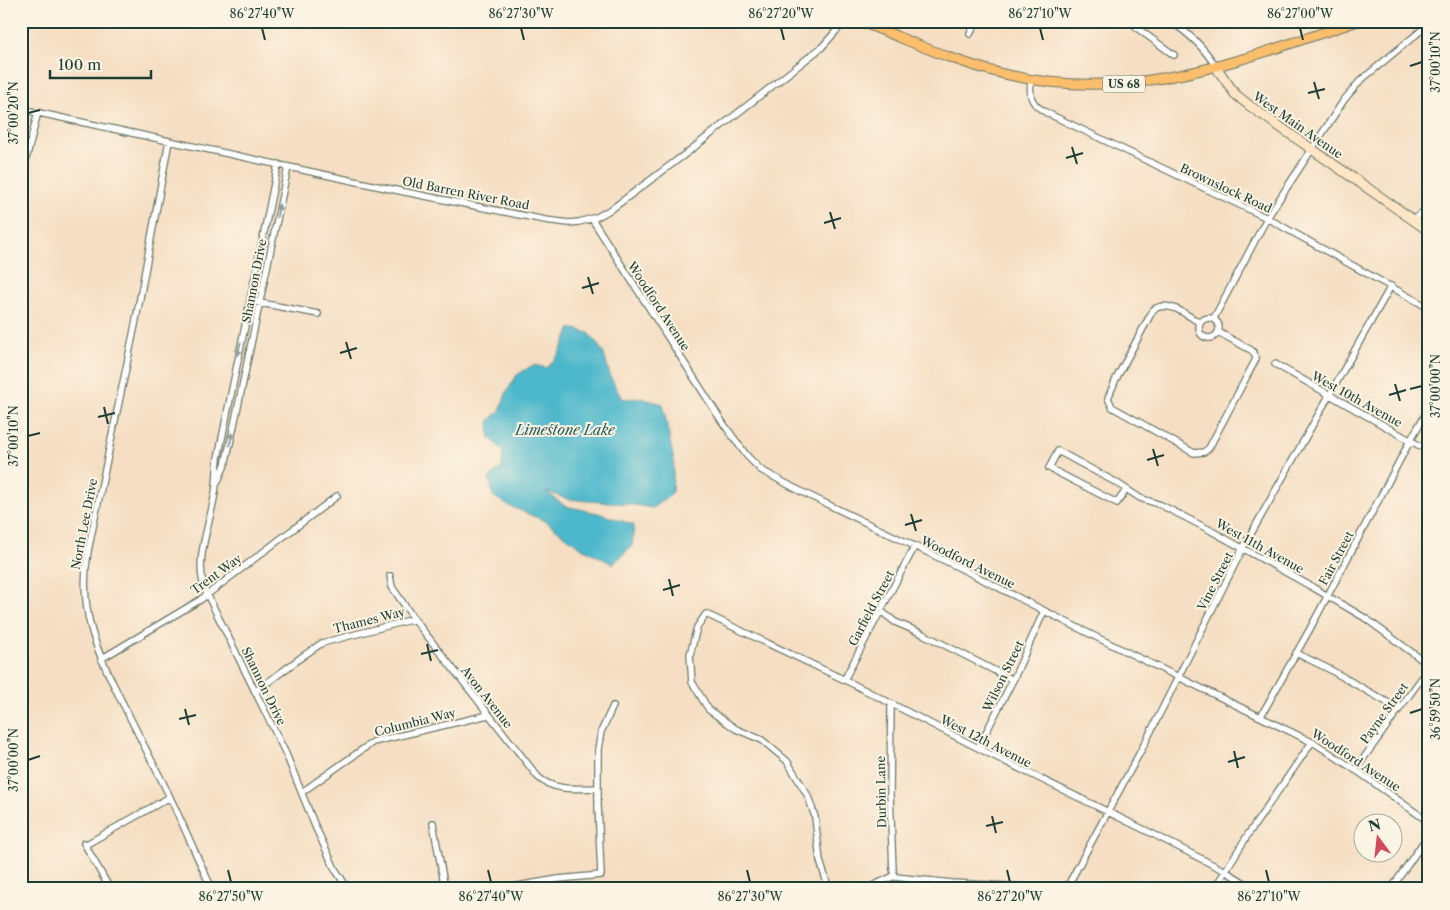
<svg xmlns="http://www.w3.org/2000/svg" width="1450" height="910" viewBox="0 0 1450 910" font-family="'Libre Caslon Text',serif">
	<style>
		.water { fill: #4eb8cb; stroke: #367a80 }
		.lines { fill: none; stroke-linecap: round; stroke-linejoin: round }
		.street-casing { stroke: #6a7566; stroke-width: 8 }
		.secondary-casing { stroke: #6a7566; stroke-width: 11 }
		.primary-casing { stroke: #6a7566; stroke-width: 11 }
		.street { stroke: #fff; stroke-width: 5.5 }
		.secondary { stroke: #fde5c5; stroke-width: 9 }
		.primary { stroke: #fabe6d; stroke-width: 9 }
		.oneway { fill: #8f9e9a }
		.ticks { fill: none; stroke: #1f3d34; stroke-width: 2 }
		.labels { text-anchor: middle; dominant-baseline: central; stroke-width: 4; stroke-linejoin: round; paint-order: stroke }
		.shield { fill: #fcf5e5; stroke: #617469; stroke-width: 1 }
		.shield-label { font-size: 11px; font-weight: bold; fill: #1f3d34 }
		.street-label { font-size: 12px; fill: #1f3d34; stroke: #fcf5e5 }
		.water-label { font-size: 14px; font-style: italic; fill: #2b5c5a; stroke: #fcf5e5 }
		.neatline { fill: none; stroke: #1f3d34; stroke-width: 2 }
		.ticks-label { font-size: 12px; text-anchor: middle; fill: #1f3d34 }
	</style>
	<rect width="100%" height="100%" fill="#fcf5e5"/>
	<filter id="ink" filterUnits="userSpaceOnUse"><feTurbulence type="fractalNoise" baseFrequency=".02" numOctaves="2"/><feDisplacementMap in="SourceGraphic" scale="10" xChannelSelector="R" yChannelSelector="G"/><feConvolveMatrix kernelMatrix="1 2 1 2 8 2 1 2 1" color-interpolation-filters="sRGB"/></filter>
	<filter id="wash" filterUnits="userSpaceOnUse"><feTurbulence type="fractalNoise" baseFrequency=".0096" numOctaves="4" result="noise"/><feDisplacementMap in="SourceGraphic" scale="20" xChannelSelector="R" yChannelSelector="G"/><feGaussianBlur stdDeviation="1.12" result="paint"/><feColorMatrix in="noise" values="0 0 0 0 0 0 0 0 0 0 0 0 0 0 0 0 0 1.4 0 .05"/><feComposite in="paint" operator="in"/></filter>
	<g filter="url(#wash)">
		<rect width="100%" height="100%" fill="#f5dec3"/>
		<path class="water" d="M 571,328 L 589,333 L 603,352 L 611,378 L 622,399 L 640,398 L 663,404 L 674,462 L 672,493 L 653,508 L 628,504 L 567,499 L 545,491 L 565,506 L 598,513 L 634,525 L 632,546 L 613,564 L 582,548 L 545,521 L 507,505 L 493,496 L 489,479 L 502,467 L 503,451 L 490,438 L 489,421 L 500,411 L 506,393 L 517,375 L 533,365 L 547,368 L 559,354 Z"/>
	</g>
	<g filter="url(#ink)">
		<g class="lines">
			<g class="street-casing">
				<path id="street" d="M 1132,21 L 1137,28 L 1174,55
					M 1170,21 C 1189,33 1204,47 1216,67
					M 970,34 L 977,21
					M 1031,80 C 1029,98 1031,104 1047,113 L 1267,218 L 1429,308
					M 21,109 L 400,191 L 545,220 L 569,223 L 579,222 L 597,217 L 613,208 L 688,152 L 822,47 L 845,21
					M 169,141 L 135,325 L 88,551 C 78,611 95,647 121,700 C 134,725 146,750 159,775 C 178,812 194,851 212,889
					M 278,164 L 218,458 C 217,467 217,476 216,485 C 213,520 193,555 205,590 L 286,754 L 315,826 L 335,869 L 348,889
					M 21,179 L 38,112
					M 592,219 L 723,423 L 747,456 L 761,470 L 802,492 L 958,567 L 1092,635 L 1316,744 L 1360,773 L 1429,822
					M 1413,220 L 1429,207
					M 250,301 L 318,314
					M1199 328a10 10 0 1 1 20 0a10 10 0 1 1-20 0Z
					M 1214,318 L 1267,218 L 1344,100 L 1360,81 L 1429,24
					M 1200,323 C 1187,315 1168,299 1153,310 L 1116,379 L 1108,398 L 1112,407 L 1194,453 L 1204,452 L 1209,448 L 1256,359 L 1254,353 L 1251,350 L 1218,332
					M 1275,364 L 1429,451
					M 217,483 L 225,465 L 232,435 L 288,167
					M 1126,490 L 1117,503 L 1049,468 L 1058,451 L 1117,483 L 1140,498 L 1161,505 L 1208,529 L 1314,588 L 1365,618 L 1429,665
					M 390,576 L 392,587 L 414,619 L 538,777 C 554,792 578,788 598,788
					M 881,611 L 895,622 L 923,634 L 1013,680
					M 1296,653 L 1329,669 L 1399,709
					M 101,659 L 200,600 L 337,496
					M 844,680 L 915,546
					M 255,692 L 303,656 L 322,643 L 414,619
					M 891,704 L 890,795 L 893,870 L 895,877 L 952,883 L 1066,889
					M 1261,716 L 1311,627 L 1410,441 L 1429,408
					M 978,748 L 1013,680 L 1044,611
					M 1355,770 L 1429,668
					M 302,792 L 373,742 L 488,715
					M 433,823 L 445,889
					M 84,843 L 110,889
					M 85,845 L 170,797
					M 499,889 L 558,879 L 601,875 L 598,805 L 598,749 L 601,732 L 613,706
					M 829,889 L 820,861 L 815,817 L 808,796 L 787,761 L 762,740 L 736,729 L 709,710 L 692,682 L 690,655 L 697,627 L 706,614 L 847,681 L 990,754 L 1153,834 L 1225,871 L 1255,889
					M 866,889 L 894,876
					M 1066,889 L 1145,743 L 1243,548 L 1391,286
					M 1214,889 L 1249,833 L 1312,742
					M 1391,889 L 1429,834"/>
			</g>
			<g class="secondary-casing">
				<path id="secondary" d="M 1216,67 L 1235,94 L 1250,106 L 1429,231"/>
			</g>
			<g class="primary-casing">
				<path id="primary" d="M 859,21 C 906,39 951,61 1000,73 C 1131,106 1236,61 1358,21"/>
			</g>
			<use href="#street" class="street"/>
			<use href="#secondary" class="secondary"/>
			<use href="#primary" class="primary"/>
		</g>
		<defs><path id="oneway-solid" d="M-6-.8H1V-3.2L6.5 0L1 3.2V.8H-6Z" transform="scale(1.25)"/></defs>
		<g class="oneway">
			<use href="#oneway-solid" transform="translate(278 211) rotate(-79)"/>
			<use href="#oneway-solid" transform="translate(239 349) rotate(103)"/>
			<use href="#oneway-solid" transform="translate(231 439) rotate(-77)"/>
		</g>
	</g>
	<path class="ticks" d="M 262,28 L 265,40M 521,28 L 524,40M 781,28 L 784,40M 1040,28 L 1043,40M 1300,28 L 1303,40M 1410,66 L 1422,62M 1314,82 L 1319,99M 1308,93 L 1325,89M 28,113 L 40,110M 1072,147 L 1077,164M 1066,158 L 1083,153M 830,212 L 835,229M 824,223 L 841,218M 588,277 L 593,294M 582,288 L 599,283M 346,342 L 351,359M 340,353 L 357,348M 1395,384 L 1400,401M 1410,389 L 1422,386M 1389,395 L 1406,390M 104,407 L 108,424M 98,417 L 115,413M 28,436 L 40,433M 1153,449 L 1158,466M 1147,460 L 1164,455M 911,514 L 916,531M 905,525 L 922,520M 669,579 L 673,596M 663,590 L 680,585M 427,644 L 431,661M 421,654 L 438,650M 185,709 L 189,725M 1410,713 L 1422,709M 179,719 L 196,715M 1234,751 L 1238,768M 28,760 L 40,756M 1228,762 L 1245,757M 992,816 L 996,833M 986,826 L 1003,822M 228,870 L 231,882M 488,870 L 491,882M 747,870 L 750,882M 1007,870 L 1010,882M 1266,870 L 1269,882"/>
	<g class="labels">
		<rect class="shield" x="1103" y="75.5" width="42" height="17" rx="4"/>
		<g class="shield-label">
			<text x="1124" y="84">US 68</text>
		</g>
		<g class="street-label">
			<text transform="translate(1298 125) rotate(35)">West Main Avenue</text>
			<text transform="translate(1226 188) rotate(25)">Brownslock Road</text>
			<text transform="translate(466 193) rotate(11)">Old Barren River Road</text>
			<text transform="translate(254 281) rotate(-79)">Shannon Drive</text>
			<text transform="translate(659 306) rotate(57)">Woodford Avenue</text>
			<text transform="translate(1357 399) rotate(29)">West 10th Avenue</text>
			<text transform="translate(84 524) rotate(-79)">North Lee Drive</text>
			<text transform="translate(1260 546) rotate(29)">West 11th Avenue</text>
			<text transform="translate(1336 558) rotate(-62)">Fair Street</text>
			<text transform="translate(968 562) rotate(26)">Woodford Avenue</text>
			<text transform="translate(216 574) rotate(-36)">Trent Way</text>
			<text transform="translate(1215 581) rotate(-63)">Vine Street</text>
			<text transform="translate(871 608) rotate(-62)">Garfield Street</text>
			<text transform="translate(369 620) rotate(-14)">Thames Way</text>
			<text transform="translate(1003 676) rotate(-64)">Wilson Street</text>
			<text transform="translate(264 686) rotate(64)">Shannon Drive</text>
			<text transform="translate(487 697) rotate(52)">Avon Avenue</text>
			<text transform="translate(1384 713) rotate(-54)">Payne Street</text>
			<text transform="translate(415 722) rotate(-14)">Columbia Way</text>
			<text transform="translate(986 741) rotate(27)">West 12th Avenue</text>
			<text transform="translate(1356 760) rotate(33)">Woodford Avenue</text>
			<text transform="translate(881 792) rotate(-91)">Durbin Lane</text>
		</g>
		<g class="water-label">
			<text x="565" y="430">Limestone Lake</text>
		</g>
	</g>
	<rect width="1450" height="910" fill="none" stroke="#fcf5e5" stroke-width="55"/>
	<g transform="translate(1378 838) rotate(345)"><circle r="24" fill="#fcf5e5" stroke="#a4ab9e"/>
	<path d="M0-4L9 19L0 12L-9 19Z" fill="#d1495b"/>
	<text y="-8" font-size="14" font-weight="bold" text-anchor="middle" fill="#1f3d34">N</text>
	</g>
	<path d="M50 70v8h101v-8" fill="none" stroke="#1f3d34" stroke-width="2.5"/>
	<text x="58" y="70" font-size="15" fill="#1f3d34" stroke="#fcf5e5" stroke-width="4" paint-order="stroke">100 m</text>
	<rect x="28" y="28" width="1394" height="854" class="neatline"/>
	<g class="ticks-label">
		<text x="262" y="18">86°27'40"W</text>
		<text x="521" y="18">86°27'30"W</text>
		<text x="781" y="18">86°27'20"W</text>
		<text x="1040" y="18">86°27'10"W</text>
		<text x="1300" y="18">86°27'00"W</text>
		<text transform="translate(1436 62) rotate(-90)" y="4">37°00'10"N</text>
		<text transform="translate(14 113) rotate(-90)" y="4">37°00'20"N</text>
		<text transform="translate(1436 386) rotate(-90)" y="4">37°00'00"N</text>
		<text transform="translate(14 436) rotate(-90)" y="4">37°00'10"N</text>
		<text transform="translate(1436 709) rotate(-90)" y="4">36°59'50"N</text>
		<text transform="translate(14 760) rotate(-90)" y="4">37°00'00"N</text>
		<text x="231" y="901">86°27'50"W</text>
		<text x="491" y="901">86°27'40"W</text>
		<text x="750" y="901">86°27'30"W</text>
		<text x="1010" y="901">86°27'20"W</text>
		<text x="1269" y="901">86°27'10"W</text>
	</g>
</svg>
